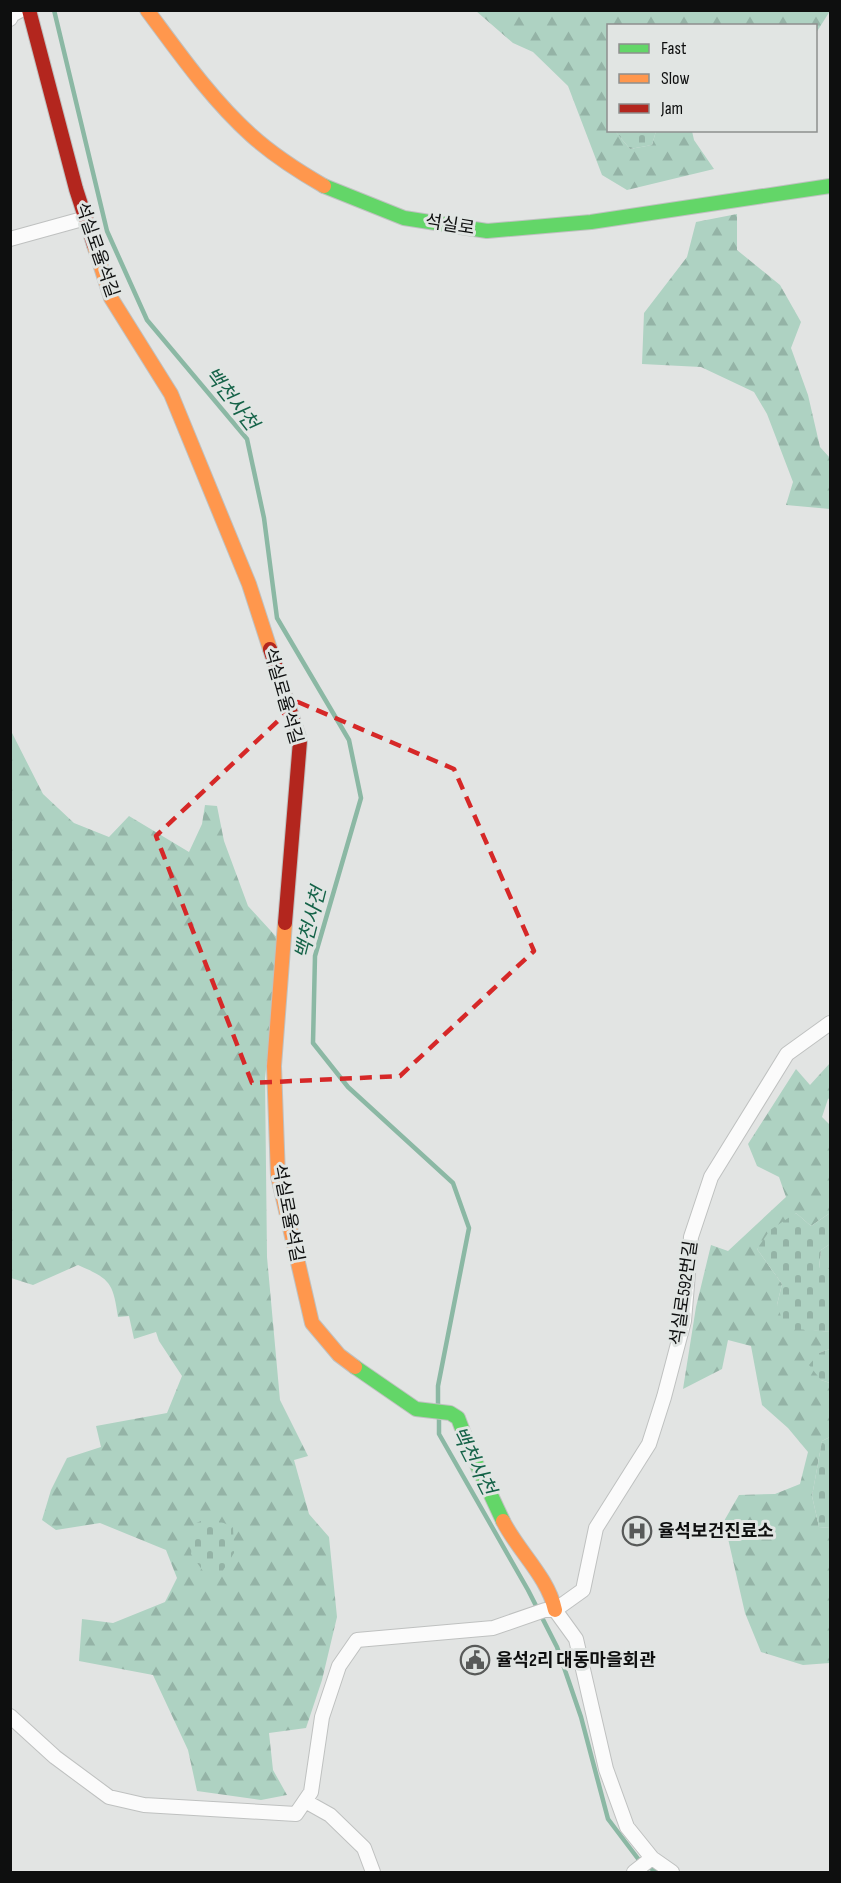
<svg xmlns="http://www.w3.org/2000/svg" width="841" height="1883" viewBox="0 0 841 1883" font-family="'Sofia Sans Condensed','Noto Sans KR',sans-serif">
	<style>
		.forest { fill: url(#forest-firs) }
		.cemetery { fill: url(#cemetery-stones) }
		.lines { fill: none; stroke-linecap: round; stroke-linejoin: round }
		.stream { stroke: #8bb8a4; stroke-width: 4.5 }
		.street-casing { stroke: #bfc1c0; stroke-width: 16 }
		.fast-casing { stroke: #bfc1c0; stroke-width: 16 }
		.slow-casing { stroke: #bfc1c0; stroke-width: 16 }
		.jam-casing { stroke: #bfc1c0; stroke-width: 16 }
		.street { stroke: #fbfbfb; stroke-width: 14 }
		.fast { stroke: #63d668; stroke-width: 14 }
		.slow { stroke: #ff974d; stroke-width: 14 }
		.jam { stroke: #b3261e; stroke-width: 14 }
		.marked { fill: none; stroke: #d62828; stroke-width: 4.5; stroke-dasharray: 12 8; stroke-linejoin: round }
		.labels { text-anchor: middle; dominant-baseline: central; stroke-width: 6; stroke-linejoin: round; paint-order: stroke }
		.street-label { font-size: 18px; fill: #0e0f0f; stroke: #e1e5e3 }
		.poi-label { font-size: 18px; font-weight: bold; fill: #0e0f0f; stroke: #e1e5e3; text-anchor: start }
		.water-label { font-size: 20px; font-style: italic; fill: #156348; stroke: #e1e5e3 }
	</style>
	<defs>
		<pattern id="forest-firs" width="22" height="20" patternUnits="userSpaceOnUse" patternTransform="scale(1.5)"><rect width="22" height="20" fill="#aed2c2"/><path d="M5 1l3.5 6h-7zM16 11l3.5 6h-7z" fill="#94b3a6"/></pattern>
		<pattern id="cemetery-stones" width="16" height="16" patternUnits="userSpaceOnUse" patternTransform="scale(1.5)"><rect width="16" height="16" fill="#aed2c2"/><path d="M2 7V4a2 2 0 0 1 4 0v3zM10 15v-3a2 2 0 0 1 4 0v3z" fill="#94b3a6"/></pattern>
	</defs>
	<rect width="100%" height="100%" fill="#e2e4e3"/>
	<path class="forest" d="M 476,11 L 830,11 L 816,33 L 816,26 L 608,26 L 608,130 L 615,131 L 630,149 L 652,145 L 656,131 L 692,131 L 694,140 L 714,169 L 627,190 L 602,175 L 568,86 L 533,52 L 513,43 Z
		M 737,214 L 737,250 L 780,285 L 801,322 L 791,348 L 808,395 L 820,447 L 830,458 L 830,509 L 786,505 L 793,482 L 767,414 L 754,392 L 701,367 L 642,364 L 644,313 L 687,257 L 696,222 Z
		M 10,729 L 43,794 L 74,823 L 109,837 L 129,816 L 189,852 L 202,824 L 205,805 L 217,806 L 224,841 L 248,906 L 281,942 L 265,1078 L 267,1257 L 280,1400 L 308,1456 L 294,1460 L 309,1514 L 329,1537 L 337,1617 L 322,1680 L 306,1728 L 269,1733 L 273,1770 L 287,1795 L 261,1800 L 197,1791 L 188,1750 L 153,1675 L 79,1661 L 82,1619 L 113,1623 L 165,1602 L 177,1578 L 166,1550 L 100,1523 L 56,1530 L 42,1520 L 51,1490 L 67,1458 L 101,1447 L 96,1426 L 167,1413 L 182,1376 L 159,1341 L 156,1332 L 134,1339 L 129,1316 L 118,1317 C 113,1282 110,1279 78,1265 L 33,1285 L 11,1278 Z
		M 830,1063 L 830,1098 L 828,1099 L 822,1117 L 830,1125 L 830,1213 L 811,1226 L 796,1213 L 757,1249 L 782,1284 L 777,1305 L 813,1330 L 830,1332 L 830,1349 L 819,1353 L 821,1380 L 830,1383 L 830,1437 L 822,1441 L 812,1496 L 819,1527 L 830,1528 L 830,1663 L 803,1665 L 761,1652 L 745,1613 L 724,1521 L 739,1495 L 775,1494 L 800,1484 L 808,1452 L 788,1428 L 762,1405 L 751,1346 L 728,1340 L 722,1369 L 683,1389 L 696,1307 L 711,1245 L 728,1251 L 786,1197 L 779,1177 L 757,1166 L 748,1144 L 796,1069 L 810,1085 Z
		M 830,1244 L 830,1269 L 819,1269 L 821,1250 Z"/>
	<path class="cemetery" d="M 615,131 L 656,131 L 652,145 L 630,149 Z
		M 796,1213 L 811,1226 L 830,1213 L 830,1244 L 821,1250 L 819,1268 L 830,1269 L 830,1332 L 785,1328 L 777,1305 L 782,1284 L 757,1249 L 770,1230 Z
		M 830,1349 L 830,1383 L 821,1380 L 809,1365 L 819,1353 Z
		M 830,1437 L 830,1528 L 819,1527 L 812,1496 L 822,1441 Z
		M 210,1517 L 233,1527 L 234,1553 L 222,1572 L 205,1574 L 191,1554 L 194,1524 Z"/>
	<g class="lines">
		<path class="stream" d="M 54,10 L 107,231 L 147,320 L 247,439 L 264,518 L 277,618 L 349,740 L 361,798 L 315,956 L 313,1043 L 348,1087 L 453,1183 L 469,1228 L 438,1386 L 438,1408
			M 439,1416 L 439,1434 L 528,1590 L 557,1647 L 581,1717 L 608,1819 L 639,1860 L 656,1872"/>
		<g class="street-casing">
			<path id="street" d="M 10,19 L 12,15 L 21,10
				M 10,239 L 86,218
				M 555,1610 L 583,1590 L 596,1528 L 649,1444 L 664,1397 L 684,1321 L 691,1237 L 711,1177 L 787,1054 L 830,1023
				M 555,1610 L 576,1639 L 606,1769 L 627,1827 L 652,1858 L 672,1872
				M 10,1716 L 55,1757 L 109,1797 L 144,1805 L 296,1814 L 311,1792 L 322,1717 L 339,1666 L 357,1640 L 493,1628 L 545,1610 L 555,1610
				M 305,1801 L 330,1815 L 364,1848 L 373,1872
				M 634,1872 L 652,1858"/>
		</g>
		<g class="fast-casing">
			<path id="fast" d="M 324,186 L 404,218 L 487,231 L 591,222 L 830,186
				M 355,1367 L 416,1409 L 450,1413 L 458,1418 L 470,1450 L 503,1521"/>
		</g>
		<g class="slow-casing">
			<path id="slow" d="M 147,10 C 179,53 211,99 251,135 C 273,155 298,171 324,186
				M 94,245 L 111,298 L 171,394 L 249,584 L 270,649
				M 285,923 L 274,1066 L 278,1176 L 312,1323 L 339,1355 L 355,1367
				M 503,1521 C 518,1551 548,1577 555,1610"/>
		</g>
		<g class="jam-casing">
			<path id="jam" d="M 29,10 L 76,189 L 94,245
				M 270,649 L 300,741 L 285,923"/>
		</g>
		<use href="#street" class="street"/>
		<use href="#fast" class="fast"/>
		<use href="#slow" class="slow"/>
		<use href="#jam" class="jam"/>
	</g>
	<path class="marked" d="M 298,702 L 454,769 L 534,951 L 400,1076 L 252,1083 L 156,836 Z"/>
	<defs>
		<g id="hospital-ring" transform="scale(1.5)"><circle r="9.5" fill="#e1e5e3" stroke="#585a59" stroke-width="1.5"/><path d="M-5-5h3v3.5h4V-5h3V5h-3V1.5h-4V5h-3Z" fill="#585a59"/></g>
		<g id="civic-ring" transform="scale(1.5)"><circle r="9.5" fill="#e1e5e3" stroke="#585a59" stroke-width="1.5"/><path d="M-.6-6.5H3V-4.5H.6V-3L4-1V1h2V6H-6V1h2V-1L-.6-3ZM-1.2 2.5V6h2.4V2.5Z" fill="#585a59"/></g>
	</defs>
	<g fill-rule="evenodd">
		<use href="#hospital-ring" x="637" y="1531"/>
		<use href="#civic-ring" x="475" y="1660"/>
	</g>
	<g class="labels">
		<g class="street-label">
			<text transform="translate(450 225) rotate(9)">석실로</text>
			<text transform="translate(97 250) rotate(71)">석실로율석길</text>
			<text transform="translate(283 696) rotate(74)">석실로율석길</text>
			<text transform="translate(288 1213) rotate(79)">석실로율석길</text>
			<text transform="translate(684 1293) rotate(-82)">석실로592번길</text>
		</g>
		<g class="poi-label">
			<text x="658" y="1531">율석보건진료소</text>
			<text x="496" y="1660">율석2리 대동마을회관</text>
		</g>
		<g class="water-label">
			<text transform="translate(231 399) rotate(52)">백천사천</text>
			<text transform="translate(311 923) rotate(-76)">백천사천</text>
			<text transform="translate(473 1461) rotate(63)">백천사천</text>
		</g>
	</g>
	<rect width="841" height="1883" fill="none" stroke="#0e0f0f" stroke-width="24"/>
	<rect x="607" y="24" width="210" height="108" fill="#e1e5e3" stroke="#8d8f8e" stroke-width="1.5"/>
	<rect x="619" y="44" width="30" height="9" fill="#63d668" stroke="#8d8f8e" stroke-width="1.5"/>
	<text x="661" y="54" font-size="18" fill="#0e0f0f">Fast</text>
	<rect x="619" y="74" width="30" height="9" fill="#ff974d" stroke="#8d8f8e" stroke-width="1.5"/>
	<text x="661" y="84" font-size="18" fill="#0e0f0f">Slow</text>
	<rect x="619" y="104" width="30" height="9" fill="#b3261e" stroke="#8d8f8e" stroke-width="1.5"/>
	<text x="661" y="114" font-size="18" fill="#0e0f0f">Jam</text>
</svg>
